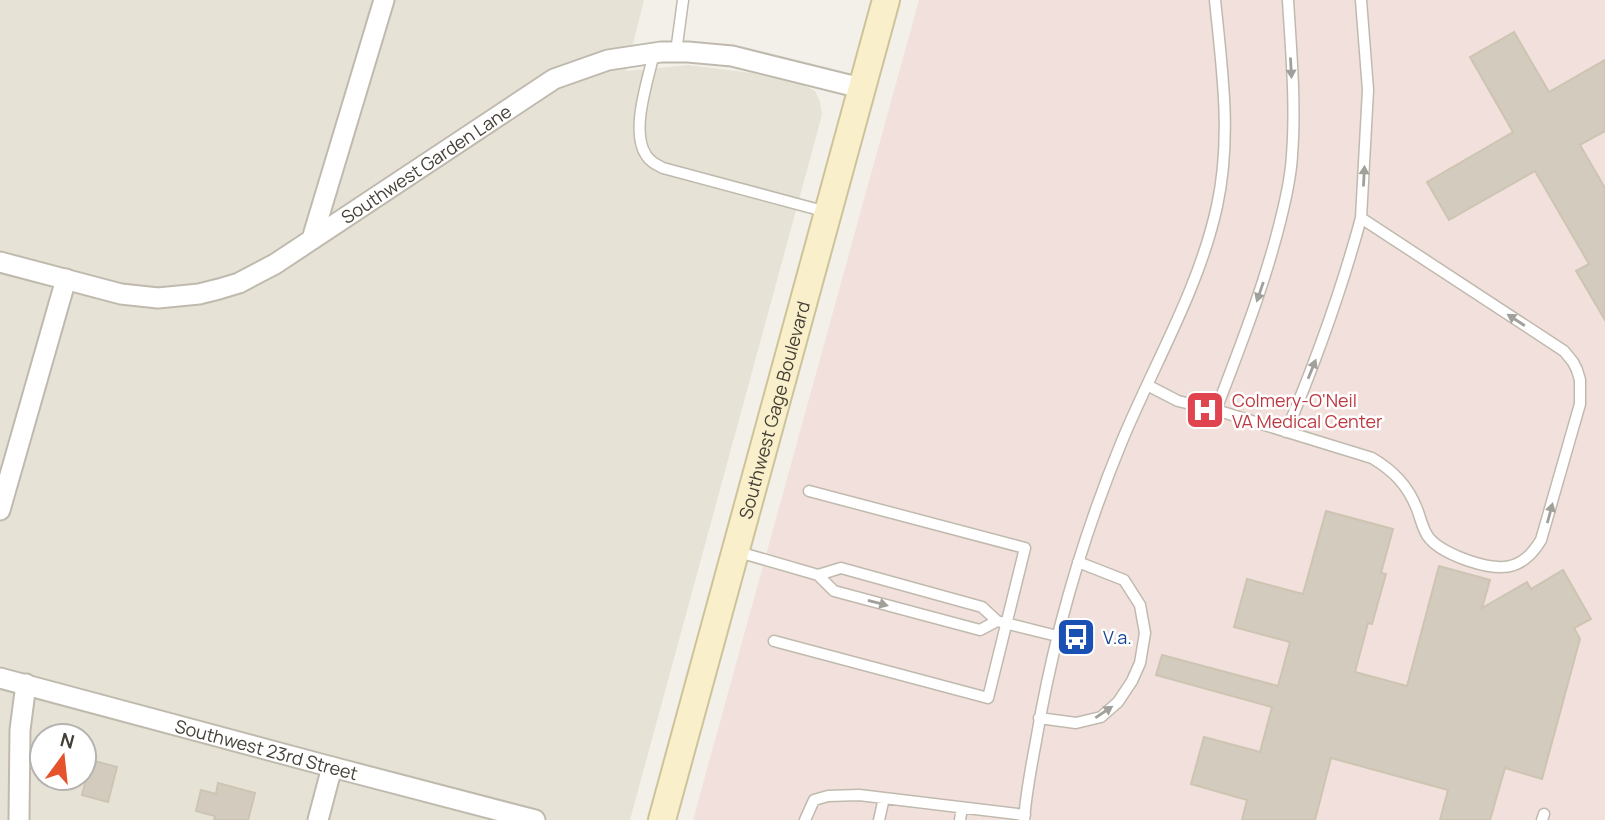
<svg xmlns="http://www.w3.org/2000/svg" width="1605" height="820" viewBox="0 0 1605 820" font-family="Manrope,sans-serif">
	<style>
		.residential { fill: #e6e2d6; fill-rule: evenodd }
		.medical { fill: #f2e0dc }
		.building { fill: #d3ccbe; stroke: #cdc4b2; stroke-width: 2 }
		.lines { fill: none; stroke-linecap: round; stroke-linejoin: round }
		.lane-casing { stroke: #c0baae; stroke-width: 13 }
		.street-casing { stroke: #c0baae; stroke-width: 23 }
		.secondary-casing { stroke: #cdc39b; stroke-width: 30 }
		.lane { stroke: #fff; stroke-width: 10 }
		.street { stroke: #fff; stroke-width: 19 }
		.secondary { stroke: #f9f0cb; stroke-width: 26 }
		.oneway { fill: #a2a09b }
		.labels { text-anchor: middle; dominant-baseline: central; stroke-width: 5; stroke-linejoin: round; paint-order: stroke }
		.street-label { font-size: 18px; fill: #454037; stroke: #fff }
		.health-label { font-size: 18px; fill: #be3a42; stroke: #fff; text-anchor: start }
		.transit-label { font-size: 18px; fill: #164399; stroke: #fff; text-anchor: start }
	</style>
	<rect width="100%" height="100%" fill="#f2f0e8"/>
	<path class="residential" d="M 0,0 L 644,0 L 626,71 L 688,65 L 752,73 L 802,84 L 815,91 L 820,102 L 822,115 L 630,820 L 0,820 ZM 42,736 L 84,736 L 84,778 L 42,778 Z"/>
	<path class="medical" d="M 919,0 L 1605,0 L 1605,820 L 693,820 Z"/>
	<path class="building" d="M 1514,32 L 1549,92 L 1605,60 L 1605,131 L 1580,145 L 1605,188 L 1605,320 L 1576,271 L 1589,264 L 1535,171 L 1449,220 L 1427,182 L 1513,132 L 1470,57 Z
		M 1326,511 L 1393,529 L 1381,573 L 1386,574 L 1372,624 L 1368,623 L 1355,672 L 1407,686 L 1439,566 L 1490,580 L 1482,608 L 1527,582 L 1531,589 L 1563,570 L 1591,619 L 1574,628 L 1580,639 L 1542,779 L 1505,768 L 1490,820 L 1440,820 L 1448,790 L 1331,758 L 1315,820 L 1242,820 L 1247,800 L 1191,784 L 1204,737 L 1260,752 L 1272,707 L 1156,675 L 1162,655 L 1278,686 L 1290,642 L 1234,627 L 1247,579 L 1303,594 Z
		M 91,760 L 117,767 L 108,802 L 82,795 Z
		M 218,783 L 255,793 L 248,820 L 214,820 L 215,816 L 196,811 L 201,790 L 216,794 Z"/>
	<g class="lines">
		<g class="lane-casing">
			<path id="lane" d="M 676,52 L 683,0
				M 654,53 C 648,80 630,131 646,155 C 650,162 657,165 663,168 L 827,212
				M 1147,385 L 1178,401 L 1216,410 L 1372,458 C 1394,471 1408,486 1417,509 C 1421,519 1423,532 1430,539 C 1444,555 1493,573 1514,565 C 1527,560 1534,551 1541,540 L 1580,404 L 1580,380 L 1577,370 L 1573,362 L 1564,351 L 1361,218 L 1368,90 L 1361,0
				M 1216,410 C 1240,347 1265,284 1281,218 C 1286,198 1291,176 1292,155 C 1296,103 1291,51 1288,0
				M 1286,432 C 1316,361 1341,292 1361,218
				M 735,551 L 818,575 L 834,591 L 980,630 L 997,621 L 982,607 L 841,568 L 818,575
				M 1001,622 L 1057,636
				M 774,641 L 988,698 L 1025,548 L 809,491
				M 1039,718 L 1076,723 L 1101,717 L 1118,702 L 1132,681 L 1140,663 L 1145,633 L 1140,605 L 1124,580 L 1078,562
				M 805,820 L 814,800 L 828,796 L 859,795 L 1025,815
				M 879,820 L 884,798
				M 960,820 L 962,808
				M 1024,820 C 1026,794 1031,767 1036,741 C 1053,638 1082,538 1122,441 C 1154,364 1199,289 1217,206 C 1232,137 1222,69 1215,0
				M 1542,820 L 1544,814"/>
		</g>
		<g class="street-casing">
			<g id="street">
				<path d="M 312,239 L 384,0"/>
				<path id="s1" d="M 0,262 L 121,294 L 158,298 L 199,294 L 219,289 L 239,283 L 275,264 L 554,79 L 608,60 L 661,52 L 688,52 L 732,56 L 861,88"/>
				<path d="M 0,510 L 66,279"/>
				<path id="s2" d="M 0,678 L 332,767 L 535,820"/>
				<path d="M 19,820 L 20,730 L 26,684"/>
				<path d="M 318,820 L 332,767"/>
			</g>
		</g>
		<g class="secondary-casing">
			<g id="secondary">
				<path id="s3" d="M 662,820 L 886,0"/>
			</g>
		</g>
		<use href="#lane" class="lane"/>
		<use href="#street" class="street"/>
		<use href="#secondary" class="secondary"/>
	</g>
	<defs><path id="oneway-solid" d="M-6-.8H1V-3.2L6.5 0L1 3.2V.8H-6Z" transform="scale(1.75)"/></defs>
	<g class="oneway">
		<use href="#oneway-solid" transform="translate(1291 68) rotate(87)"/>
		<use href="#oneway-solid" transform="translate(1364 176) rotate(-87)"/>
		<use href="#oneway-solid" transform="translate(1260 292) rotate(109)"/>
		<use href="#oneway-solid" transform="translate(1516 320) rotate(-147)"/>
		<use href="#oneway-solid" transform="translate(1312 369) rotate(-68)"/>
		<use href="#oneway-solid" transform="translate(1550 513) rotate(-75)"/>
		<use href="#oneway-solid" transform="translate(878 603) rotate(15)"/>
		<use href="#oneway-solid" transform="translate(1104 712) rotate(-34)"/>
	</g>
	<defs>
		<g id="hospital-square" transform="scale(2.0125)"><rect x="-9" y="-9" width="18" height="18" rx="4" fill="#e0444e" stroke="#fff"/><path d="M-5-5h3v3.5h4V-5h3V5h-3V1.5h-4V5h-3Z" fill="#fff"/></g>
		<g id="bus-square" transform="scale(2.0125)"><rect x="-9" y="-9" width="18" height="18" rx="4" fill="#1a4fb4" stroke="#fff"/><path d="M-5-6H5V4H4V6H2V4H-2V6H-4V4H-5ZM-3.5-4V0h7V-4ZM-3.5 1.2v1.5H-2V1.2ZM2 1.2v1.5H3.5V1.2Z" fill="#fff"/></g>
	</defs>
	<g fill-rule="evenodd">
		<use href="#hospital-square" x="1205" y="410"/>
		<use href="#bus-square" x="1076" y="637"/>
	</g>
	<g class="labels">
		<g class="street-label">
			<text stroke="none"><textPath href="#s1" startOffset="467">Southwest Garden Lane</textPath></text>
			<text stroke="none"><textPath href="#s3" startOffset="425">Southwest Gage Boulevard</textPath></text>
			<text stroke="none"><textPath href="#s2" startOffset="276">Southwest 23rd Street</textPath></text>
		</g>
		<g class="health-label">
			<text x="1232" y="400">Colmery-O'Neil<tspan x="1232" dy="21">VA Medical Center</tspan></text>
		</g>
		<g class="transit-label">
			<text x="1103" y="637">V.a.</text>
		</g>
	</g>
	<g transform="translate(63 757) rotate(15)"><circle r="33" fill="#ffffff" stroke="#b5b3af" stroke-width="2"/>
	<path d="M0-5L12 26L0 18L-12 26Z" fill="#e5522c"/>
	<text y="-10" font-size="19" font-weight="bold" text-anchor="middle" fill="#454037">N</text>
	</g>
</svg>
